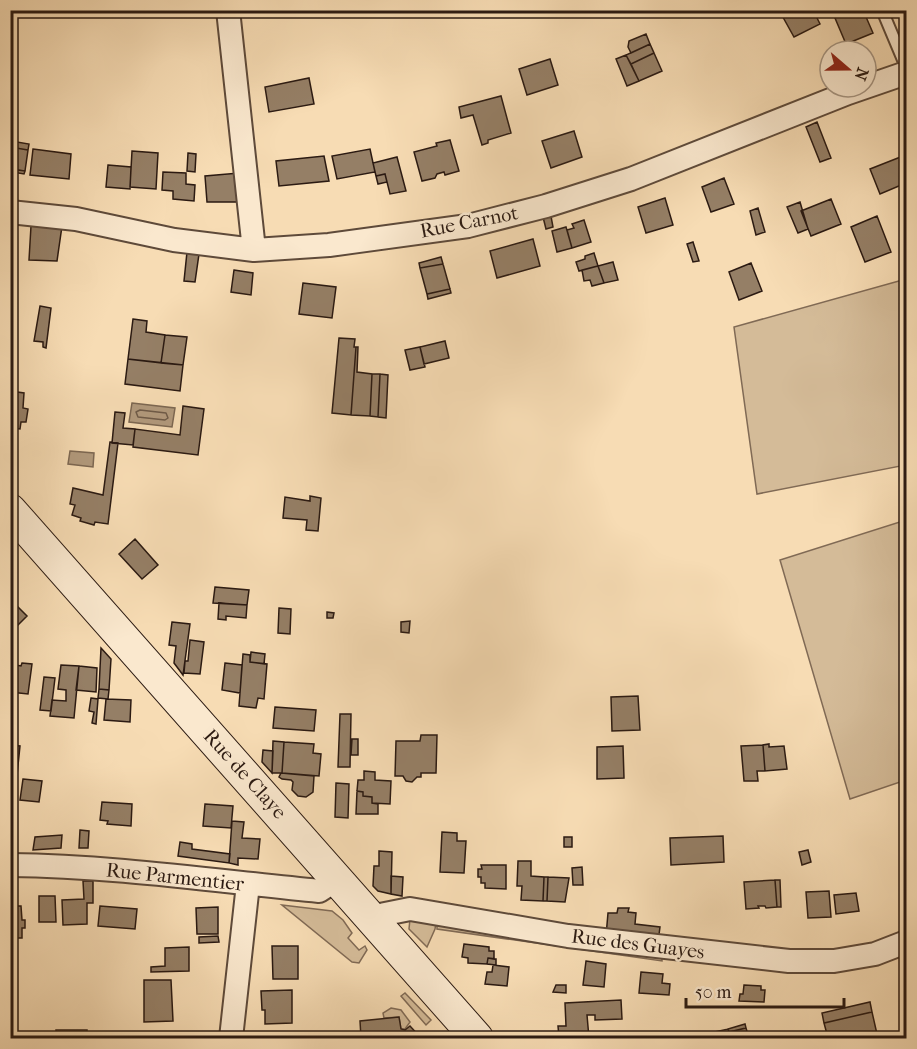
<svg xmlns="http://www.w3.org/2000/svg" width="917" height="1049" viewBox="0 0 917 1049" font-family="'IM FELL French Canon',serif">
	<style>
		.green { fill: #d4bb98; stroke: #806a55; stroke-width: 1.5 }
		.water { fill: #b29a7d; stroke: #7c6752; stroke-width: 1.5 }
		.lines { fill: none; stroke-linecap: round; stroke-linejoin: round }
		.shore { stroke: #6e5a48; stroke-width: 1.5 }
		.building { fill: #957f66; stroke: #2b1a12; stroke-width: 1.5 }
		.lane-casing { stroke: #5e4a3a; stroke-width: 14 }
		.street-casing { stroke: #5e4a3a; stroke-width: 26 }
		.secondary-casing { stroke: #2b1a12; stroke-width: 34 }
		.lane { stroke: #fae8ce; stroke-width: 10 }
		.street { stroke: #fae8ce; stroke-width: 22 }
		.secondary { stroke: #fae8ce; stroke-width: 32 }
		.labels { text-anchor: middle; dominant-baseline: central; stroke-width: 5; stroke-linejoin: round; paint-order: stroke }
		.street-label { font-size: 20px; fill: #2b1a12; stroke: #fae8ce }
	</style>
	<rect width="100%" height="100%" fill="#f7dcb4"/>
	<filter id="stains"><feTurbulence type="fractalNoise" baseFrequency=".00333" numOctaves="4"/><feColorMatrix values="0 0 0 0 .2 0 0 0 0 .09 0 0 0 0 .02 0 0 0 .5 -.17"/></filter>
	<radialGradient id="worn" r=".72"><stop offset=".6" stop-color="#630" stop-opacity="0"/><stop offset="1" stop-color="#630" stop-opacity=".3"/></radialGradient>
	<path class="green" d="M 906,279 L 906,465 L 757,494 L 734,327 Z
		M 906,520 L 906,780 L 850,799 L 780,560 Z
		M 282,905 L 332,911 L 343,920 L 352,933 L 348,938 L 359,950 L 365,946 L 367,950 L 359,963 L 352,962 Z
		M 410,919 L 436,922 L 435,929 L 427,947 L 409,929 Z
		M 437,921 L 662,956 L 662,961 L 437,929 Z
		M 405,993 L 431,1020 L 426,1025 L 401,996 Z
		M 391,1008 L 401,1010 L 410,1022 L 405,1029 L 401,1029 L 399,1017 L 384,1018 L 383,1013 Z"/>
	<path class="water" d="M 132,403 L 175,408 L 172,427 L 129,422 Z
		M 70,451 L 94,453 L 93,467 L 68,464 Z"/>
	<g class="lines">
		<path class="shore" d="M 140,410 L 166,413 L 168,418 L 165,420 L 138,417 L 136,412 Z"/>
	</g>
	<path class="building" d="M 779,10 L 813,10 L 820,24 L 794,37 Z
		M 849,10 L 863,10 L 873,33 L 846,44 L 835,18 Z
		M 646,34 L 650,44 L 631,53 L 628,47 L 629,41 Z
		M 650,44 L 654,53 L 631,64 L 626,55 Z
		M 654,53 L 662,71 L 639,81 L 631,64 Z
		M 626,55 L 639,81 L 627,86 L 616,59 Z
		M 550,59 L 558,85 L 527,95 L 519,69 Z
		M 309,78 L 314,104 L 269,112 L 265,87 Z
		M 501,96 L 511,133 L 488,140 L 488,143 L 482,145 L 473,115 L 461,118 L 459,107 Z
		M 817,122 L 831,158 L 820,162 L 806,127 Z
		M 574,131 L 582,157 L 551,168 L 542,141 Z
		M 450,140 L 459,171 L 445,175 L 444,172 L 437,174 L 435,178 L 422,181 L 414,152 L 437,146 L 436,143 Z
		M 11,141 L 29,144 L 28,150 L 10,147 Z
		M 10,147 L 28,150 L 25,171 L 10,169 Z
		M 906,147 L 906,183 L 880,194 L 870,169 L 903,156 L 901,149 Z
		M 33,149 L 71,154 L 69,179 L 30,175 Z
		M 370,149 L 375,172 L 337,179 L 332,156 Z
		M 132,151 L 158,153 L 156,189 L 130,187 Z
		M 188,153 L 196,154 L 195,172 L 187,171 Z
		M 324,156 L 329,181 L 279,186 L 276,161 Z
		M 397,157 L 406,191 L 390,194 L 385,174 L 376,176 L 373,163 Z
		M 108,165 L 131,167 L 130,189 L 106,187 Z
		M 13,169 L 25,171 L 24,174 L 12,172 Z
		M 163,172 L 186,173 L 186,184 L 195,185 L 194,201 L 173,199 L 173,191 L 162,190 Z
		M 239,173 L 241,202 L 207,202 L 205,176 Z
		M 385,174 L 387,182 L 378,184 L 376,176 Z
		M 724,178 L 734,204 L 711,212 L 702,187 Z
		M 665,198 L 673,225 L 646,233 L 638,207 Z
		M 831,199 L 841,224 L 811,236 L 801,211 Z
		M 800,202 L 808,229 L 798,233 L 787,207 Z
		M 758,208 L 765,232 L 756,235 L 750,211 Z
		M 550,211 L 553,227 L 546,229 L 542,213 Z
		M 877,216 L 891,252 L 865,262 L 851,227 Z
		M 584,220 L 591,242 L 572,248 L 567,230 L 574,228 L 572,224 Z
		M 31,226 L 62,226 L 57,261 L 29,260 Z
		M 566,227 L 572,248 L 557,252 L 552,231 Z
		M 533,239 L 540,266 L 497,278 L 490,251 Z
		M 693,242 L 699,261 L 693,262 L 687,244 Z
		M 187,252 L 199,254 L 195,282 L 184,281 Z
		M 594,253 L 598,266 L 579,271 L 576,262 L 585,259 L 585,256 Z
		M 441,257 L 443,264 L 420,268 L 419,263 Z
		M 613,262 L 618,280 L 604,283 L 598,266 Z
		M 751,263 L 762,291 L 739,300 L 729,272 Z
		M 443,264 L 450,289 L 427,294 L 420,268 Z
		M 598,266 L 604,283 L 592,286 L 590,280 L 584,281 L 582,270 Z
		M 234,270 L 253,273 L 251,295 L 231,292 Z
		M 303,283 L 336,287 L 332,318 L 299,314 Z
		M 450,289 L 451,293 L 428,299 L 427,294 Z
		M 40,306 L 51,308 L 46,348 L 43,347 L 43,342 L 34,341 Z
		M 133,319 L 147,321 L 146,332 L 165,335 L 161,363 L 128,359 Z
		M 165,335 L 187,337 L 183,365 L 161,363 Z
		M 339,338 L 355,339 L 354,347 L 356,347 L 351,415 L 332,413 Z
		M 445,341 L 449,358 L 424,364 L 420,347 Z
		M 356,347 L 358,347 L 357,372 L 372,374 L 370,416 L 351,415 Z
		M 420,347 L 425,367 L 410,370 L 405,350 Z
		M 128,359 L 183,365 L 180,391 L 125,384 Z
		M 372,374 L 380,374 L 378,417 L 370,416 Z
		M 380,374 L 388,375 L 386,418 L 378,417 Z
		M 10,391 L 24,393 L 23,408 L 28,409 L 26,422 L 21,422 L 20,429 L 12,428 Z
		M 183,406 L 204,409 L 198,455 L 133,447 L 135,429 L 180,435 Z
		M 115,412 L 125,413 L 123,428 L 135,429 L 133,445 L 112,443 Z
		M 110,442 L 118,443 L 108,524 L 95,522 L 94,525 L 80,521 L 81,518 L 72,515 L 75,505 L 70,504 L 73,488 L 103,495 Z
		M 310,496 L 321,498 L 318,531 L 306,530 L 307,520 L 283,518 L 285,497 L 310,501 Z
		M 135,539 L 158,565 L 142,579 L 119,554 Z
		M 215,587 L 249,590 L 247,605 L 213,603 Z
		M 10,592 L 17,598 L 13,602 L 27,616 L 10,633 Z
		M 219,603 L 247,605 L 246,618 L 226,616 L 226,620 L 218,619 Z
		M 279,608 L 291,609 L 290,634 L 278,633 Z
		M 327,612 L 334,613 L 333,618 L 327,618 Z
		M 410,621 L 409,633 L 401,632 L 401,622 Z
		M 172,622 L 190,624 L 183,675 L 174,663 L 176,646 L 169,645 Z
		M 190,640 L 204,642 L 200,674 L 184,673 L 185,661 L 188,661 Z
		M 101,648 L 111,659 L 109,690 L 99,689 Z
		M 251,652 L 265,654 L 264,664 L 250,662 Z
		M 243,654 L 250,655 L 250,662 L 267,664 L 264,699 L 258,698 L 256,708 L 239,706 Z
		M 22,663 L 32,664 L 28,694 L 10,692 L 10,664 L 21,666 Z
		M 225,663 L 242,665 L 240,693 L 222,690 Z
		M 61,665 L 79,666 L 74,718 L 50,716 L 52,700 L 66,701 L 66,690 L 58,689 Z
		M 79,666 L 97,668 L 96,692 L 76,690 Z
		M 44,677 L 55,678 L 51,711 L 40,710 Z
		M 99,689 L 109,690 L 108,699 L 98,698 Z
		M 638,696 L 640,730 L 612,731 L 611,697 Z
		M 91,698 L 98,699 L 96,724 L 92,723 L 94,712 L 89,711 Z
		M 106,699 L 131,700 L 130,722 L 104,720 Z
		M 275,707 L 316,710 L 314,731 L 273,728 Z
		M 340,714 L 351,714 L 350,767 L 338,767 Z
		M 421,735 L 437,735 L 436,773 L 421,773 L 421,777 L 417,777 L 412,782 L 406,781 L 403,776 L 395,776 L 396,741 L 420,741 Z
		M 352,739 L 358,739 L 358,755 L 351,755 Z
		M 273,741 L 284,742 L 282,773 L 272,773 Z
		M 284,742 L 314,744 L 313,753 L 321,754 L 319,776 L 282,773 Z
		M 769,744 L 769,747 L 784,746 L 787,769 L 765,771 L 763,745 Z
		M 10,745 L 20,746 L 17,775 L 10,774 Z
		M 763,745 L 765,771 L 757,771 L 758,781 L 744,781 L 741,746 Z
		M 623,746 L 624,778 L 597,779 L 597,747 Z
		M 263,750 L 273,751 L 272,773 L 262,762 Z
		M 364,771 L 375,772 L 375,780 L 391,781 L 390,804 L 372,803 L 372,797 L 363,796 L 363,792 L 357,791 L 358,780 L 364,780 Z
		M 281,773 L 314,776 L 313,792 L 306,797 L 298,796 L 292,790 L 293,782 L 291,780 L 282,779 L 279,777 Z
		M 23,779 L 42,781 L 39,802 L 20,800 Z
		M 336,783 L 349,784 L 348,818 L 335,817 Z
		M 357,791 L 363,792 L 363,796 L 372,797 L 372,803 L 378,804 L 378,814 L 356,814 Z
		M 102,802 L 132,804 L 131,826 L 107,824 L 108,821 L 100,820 Z
		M 205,804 L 233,806 L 231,828 L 203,826 Z
		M 10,805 L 16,805 L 11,849 L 10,849 Z
		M 232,821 L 244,822 L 242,838 L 260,839 L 258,859 L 238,858 L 238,865 L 229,863 Z
		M 80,830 L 89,831 L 88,848 L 79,848 Z
		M 442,832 L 457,833 L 457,841 L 466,841 L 464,873 L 440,872 Z
		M 62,835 L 61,848 L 33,850 L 35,837 Z
		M 723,836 L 724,862 L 671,865 L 670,838 Z
		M 564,837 L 572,837 L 572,847 L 564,847 Z
		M 180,842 L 192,844 L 192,849 L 230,854 L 229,863 L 178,856 Z
		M 808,850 L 811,862 L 802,865 L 799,852 Z
		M 379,851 L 392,852 L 391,894 L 378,891 L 373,886 L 374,866 L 379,866 Z
		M 518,861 L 531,861 L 531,876 L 544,877 L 543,901 L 521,900 L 522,886 L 517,886 Z
		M 481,865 L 506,865 L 506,889 L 485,888 L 485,883 L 481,883 L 481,877 L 478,877 L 478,869 L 482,869 Z
		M 582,867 L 583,885 L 573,885 L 572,868 Z
		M 391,876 L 403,877 L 402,896 L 391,894 Z
		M 544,877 L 548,877 L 547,901 L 543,901 Z
		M 548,877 L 569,878 L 565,902 L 547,901 Z
		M 775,880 L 780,880 L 781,907 L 777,907 Z
		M 775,880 L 777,907 L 766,908 L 765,906 L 758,906 L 759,908 L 746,909 L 744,882 Z
		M 83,881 L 93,881 L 93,903 L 87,903 L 87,924 L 63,925 L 62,900 L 84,899 Z
		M 829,891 L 831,917 L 808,918 L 806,892 Z
		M 856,893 L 859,911 L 836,914 L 834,895 Z
		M 39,896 L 55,896 L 56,922 L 39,922 Z
		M 10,906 L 21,906 L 22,920 L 25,920 L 25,928 L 22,928 L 22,938 L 10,938 Z
		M 100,906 L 137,909 L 135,929 L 98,926 Z
		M 218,907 L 218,934 L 197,934 L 196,908 Z
		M 618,908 L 629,908 L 628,912 L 636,913 L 635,924 L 660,927 L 658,942 L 606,936 L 608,913 L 617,913 Z
		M 218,936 L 219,942 L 199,943 L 199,937 Z
		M 464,944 L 489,947 L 489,951 L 494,951 L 494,959 L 488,958 L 487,964 L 468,963 L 468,958 L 462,957 Z
		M 272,946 L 298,946 L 298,979 L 273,979 Z
		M 189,947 L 189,971 L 151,972 L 151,967 L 165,966 L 165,948 Z
		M 488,958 L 496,959 L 496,965 L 487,964 Z
		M 586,961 L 606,964 L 604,987 L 583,985 Z
		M 493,965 L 509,967 L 507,986 L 485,984 L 487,972 L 492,972 Z
		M 641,972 L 663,974 L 662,983 L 670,984 L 669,995 L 639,993 Z
		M 144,980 L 171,980 L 173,1021 L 144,1022 Z
		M 556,985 L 566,985 L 566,993 L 553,992 Z
		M 744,985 L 761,986 L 761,990 L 765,990 L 764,1002 L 739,1001 L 740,994 L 743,994 Z
		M 292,990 L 292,1023 L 265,1024 L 265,1010 L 262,1010 L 261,991 Z
		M 621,1000 L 622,1019 L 595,1020 L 595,1015 L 587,1015 L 589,1038 L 559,1038 L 558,1026 L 566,1026 L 565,1003 Z
		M 870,1002 L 872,1012 L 824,1023 L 822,1013 Z
		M 872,1012 L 877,1034 L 862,1038 L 828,1038 L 824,1023 Z
		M 399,1017 L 401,1029 L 405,1030 L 410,1026 L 421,1038 L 361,1038 L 360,1021 Z
		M 745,1024 L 746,1028 L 729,1032 L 728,1029 Z
		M 746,1028 L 749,1038 L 715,1038 L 714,1032 L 728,1029 L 729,1032 Z
		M 56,1030 L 87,1030 L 87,1038 L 56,1038 Z"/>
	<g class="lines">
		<g class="lane-casing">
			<path id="lane" d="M 882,10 L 906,67"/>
		</g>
		<g class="street-casing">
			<path id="street" d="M 228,10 L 254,250
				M 10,212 L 76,219 L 174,240 L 254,250 L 329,245 L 468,226 L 546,206 L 631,179 L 848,93 L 906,73
				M 10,865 C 114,866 216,881 319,891 L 336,880
				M 370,917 L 410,909 L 568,936 L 789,961 L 834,961 L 875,954 L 906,942
				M 231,1038 L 248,884"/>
		</g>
		<g class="secondary-casing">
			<path id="secondary" d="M 10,510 L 477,1038"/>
		</g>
		<use href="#lane" class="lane"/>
		<use href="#street" class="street"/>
		<use href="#secondary" class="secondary"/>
	</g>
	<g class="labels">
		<g class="street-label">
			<text transform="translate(469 222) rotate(-11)">Rue Carnot</text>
			<text transform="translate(245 774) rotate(48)">Rue de Claye</text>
			<text transform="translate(175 877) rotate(6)">Rue Parmentier</text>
			<text transform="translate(638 944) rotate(7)">Rue des Guayes</text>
		</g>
	</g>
	<rect width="917" height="1049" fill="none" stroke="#f7dcb4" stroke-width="36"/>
	<rect x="12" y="12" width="893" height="1025" fill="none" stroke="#2b1a12" stroke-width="3"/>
	<rect x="18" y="18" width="881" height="1013" fill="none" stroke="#2b1a12" stroke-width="1.5"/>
	<g transform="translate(848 69) rotate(110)"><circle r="28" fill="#fae8ce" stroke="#a79683" stroke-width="1.5"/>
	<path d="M0-4.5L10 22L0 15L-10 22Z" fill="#8f2418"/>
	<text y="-9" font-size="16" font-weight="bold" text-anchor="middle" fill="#2b1a12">N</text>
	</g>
	<path d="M686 998v9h158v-9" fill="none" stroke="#2b1a12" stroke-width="3"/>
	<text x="695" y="998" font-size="18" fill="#2b1a12" stroke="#fae8ce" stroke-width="4.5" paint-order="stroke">50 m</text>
	<rect width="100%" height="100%" filter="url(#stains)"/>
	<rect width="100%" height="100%" fill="url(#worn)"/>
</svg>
